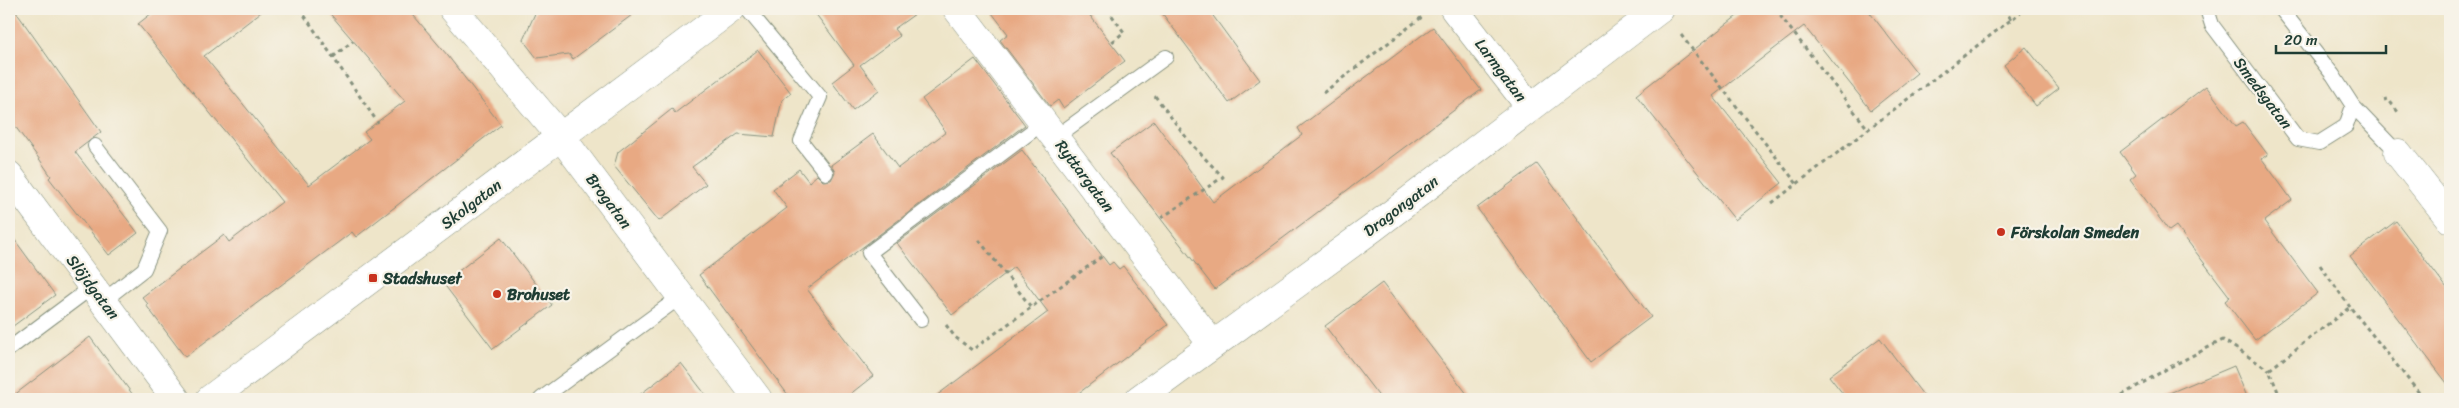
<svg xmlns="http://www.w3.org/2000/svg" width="2459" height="408" viewBox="0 0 2459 408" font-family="Sriracha,sans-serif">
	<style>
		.building { fill: #e8a983 }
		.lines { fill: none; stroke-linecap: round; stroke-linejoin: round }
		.service-casing { stroke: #86917e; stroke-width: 16 }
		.minor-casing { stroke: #86917e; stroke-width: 29 }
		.path { stroke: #86917e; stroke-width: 3; stroke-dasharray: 4 4; stroke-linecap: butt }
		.service { stroke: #fff; stroke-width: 14 }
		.minor { stroke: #fff; stroke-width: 28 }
		.poi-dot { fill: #c8321e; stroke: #f7f3e8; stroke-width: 2 }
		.labels { text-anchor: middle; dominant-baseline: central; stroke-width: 4.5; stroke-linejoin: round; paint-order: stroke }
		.street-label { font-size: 16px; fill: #1f3d34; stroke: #f7f3e8 }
		.poi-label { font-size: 16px; font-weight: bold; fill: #1f3d34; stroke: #f7f3e8; text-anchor: start }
	</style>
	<rect width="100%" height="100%" fill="#f7f3e8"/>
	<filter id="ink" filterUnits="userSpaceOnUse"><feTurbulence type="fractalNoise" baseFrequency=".02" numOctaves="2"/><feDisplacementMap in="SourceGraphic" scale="10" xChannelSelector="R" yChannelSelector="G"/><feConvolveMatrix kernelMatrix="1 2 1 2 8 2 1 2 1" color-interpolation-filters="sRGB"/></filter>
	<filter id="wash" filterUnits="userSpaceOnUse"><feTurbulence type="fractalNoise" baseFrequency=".0096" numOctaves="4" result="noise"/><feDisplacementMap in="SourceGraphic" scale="20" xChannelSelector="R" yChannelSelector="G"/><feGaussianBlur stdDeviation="1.12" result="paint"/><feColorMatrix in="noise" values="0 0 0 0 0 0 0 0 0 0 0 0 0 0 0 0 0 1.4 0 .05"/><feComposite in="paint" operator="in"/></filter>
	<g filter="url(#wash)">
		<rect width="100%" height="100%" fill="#eee5c9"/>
		<g id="blocks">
			<path class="building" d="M 9,9 L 14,9 L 101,132 L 75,152 L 138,233 L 109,255 L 49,178 L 51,176 L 40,160 L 9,118 Z
				M 157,9 L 265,9 L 204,56 L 309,185 L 370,139 L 364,132 L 405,101 L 326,9 L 408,9 L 448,56 L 501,125 L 356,237 L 352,232 L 185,357 L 146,305 L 148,304 L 142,297 L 224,235 L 229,242 L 282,202 L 138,24 Z
				M 537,9 L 640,9 L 573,59 L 569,54 L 537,58 L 523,40 Z
				M 812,9 L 922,9 L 894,29 L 900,36 L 860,65 L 879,90 L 853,110 L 832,82 L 854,65 Z
				M 989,9 L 1085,9 L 1125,61 L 1063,108 L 1058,100 L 1050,106 L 1000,40 L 1008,34 Z
				M 1159,9 L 1208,9 L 1260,80 L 1229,103 Z
				M 1746,9 L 1867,9 L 1917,73 L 1871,110 L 1804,26 L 1713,96 L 1782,183 L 1735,220 L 1636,95 Z
				M 1433,27 L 1481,90 L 1215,289 L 1110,153 L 1154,121 L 1213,202 L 1302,135 L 1298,128 Z
				M 2026,47 L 2059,88 L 2036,106 L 2004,65 Z
				M 758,50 L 791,93 L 782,100 L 774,137 L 738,134 L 692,167 L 706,184 L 659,221 L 614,166 L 618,152 L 672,109 L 675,113 Z
				M 975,59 L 1025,125 L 807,289 L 873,376 L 844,399 L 791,399 L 699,275 L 787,208 L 773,189 L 799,169 L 809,182 L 817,175 L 823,181 L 831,180 L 835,172 L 831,165 L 873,134 L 898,168 L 946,132 L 922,99 Z
				M 2206,86 L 2236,126 L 2243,122 L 2268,155 L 2262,159 L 2292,200 L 2264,221 L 2318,293 L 2255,340 L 2225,301 L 2230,297 L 2176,226 L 2169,231 L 2130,179 L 2136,174 L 2120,152 Z
				M 1022,150 L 1109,265 L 1113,262 L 1119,269 L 1123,266 L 1168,325 L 1071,399 L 932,399 L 1048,312 L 1014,267 L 952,315 L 897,243 Z
				M 1537,164 L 1651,317 L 1591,362 L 1477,208 Z
				M 2396,221 L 2450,292 L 2450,387 L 2350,256 Z
				M 9,232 L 55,295 L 9,329 Z
				M 501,238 L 552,305 L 493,349 L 443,283 Z
				M 1382,283 L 1415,326 L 1471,399 L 1381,399 L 1325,326 Z
				M 90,337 L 136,399 L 9,399 Z
				M 1880,338 L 1926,399 L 1847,399 L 1829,376 Z
				M 681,363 L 709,399 L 634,399 Z
				M 2234,366 L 2248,399 L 2155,399 Z"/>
		</g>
	</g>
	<g filter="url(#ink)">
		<use href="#blocks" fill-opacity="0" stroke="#86917e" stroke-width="1"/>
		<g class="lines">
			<g class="service-casing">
				<path id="service" d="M 747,9 L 820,97 L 801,141 L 826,173
					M 2207,9 L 2212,25 L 2298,139 L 2319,143 L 2346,126 L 2353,106
					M 2281,9 L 2333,75 L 2353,106 L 2398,153
					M 1056,137 L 1166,57
					M 95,146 L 160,231 L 144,269 L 103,301
					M 921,320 L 869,253 L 1044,122
					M 9,349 L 92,287
					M 541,399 L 680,297"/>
			</g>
			<g class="minor-casing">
				<path id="minor" d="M 453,9 L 562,138 L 758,399
					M 957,9 L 1212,344
					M 1454,9 L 1530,107
					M 2398,153 L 2450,219
					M 9,175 L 176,399
					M 210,399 L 731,9
					M 1139,399 L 1373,228 L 1660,9"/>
			</g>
			<path class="path" d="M 300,9 L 378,123
				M 1107,9 L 1124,32 L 1111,43
				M 1775,9 L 1868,129
				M 2004,9 L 2011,19
				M 1090,15 L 1099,9
				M 1681,35 L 1797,184
				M 333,57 L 353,41
				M 1323,93 L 1422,17
				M 1155,96 L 1192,145 L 1223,177 L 1158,220
				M 2384,100 L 2388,99 L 2398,112
				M 1772,203 L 2025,9
				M 979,240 L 1031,307
				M 2320,265 L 2350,307
				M 946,325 L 955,337 L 972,350 L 1104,255
				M 2115,399 L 2170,367 L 2223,340 L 2269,370
				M 2281,399 L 2269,370 L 2350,307 L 2424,399"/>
			<use href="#service" class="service"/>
			<use href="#minor" class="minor"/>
		</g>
	</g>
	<g class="poi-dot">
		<circle cx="2001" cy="232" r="5"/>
		<rect x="368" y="273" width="10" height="10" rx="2.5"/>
		<circle cx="497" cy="294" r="5"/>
	</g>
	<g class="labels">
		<g class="street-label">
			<text transform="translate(1501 70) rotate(53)">Larmgatan</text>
			<text transform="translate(2263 93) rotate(53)">Smedsgatan</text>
			<text transform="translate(1085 176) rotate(53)">Ryttargatan</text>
			<text transform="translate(609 201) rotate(53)">Brogatan</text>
			<text transform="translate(471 204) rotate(-37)">Skolgatan</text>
			<text transform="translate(1401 206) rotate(-37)">Dragongatan</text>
			<text transform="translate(93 287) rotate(53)">Slöjdgatan</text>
		</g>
		<g class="poi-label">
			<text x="2011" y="232">Förskolan Smeden</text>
			<text x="383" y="278">Stadshuset</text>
			<text x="507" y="294">Brohuset</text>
		</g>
	</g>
	<rect width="2459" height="408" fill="none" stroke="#f7f3e8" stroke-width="30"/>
	<path d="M2276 45v8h110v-8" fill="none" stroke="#1f3d34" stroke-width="2.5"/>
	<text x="2284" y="45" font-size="15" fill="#1f3d34" stroke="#f7f3e8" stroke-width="4" paint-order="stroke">20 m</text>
</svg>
